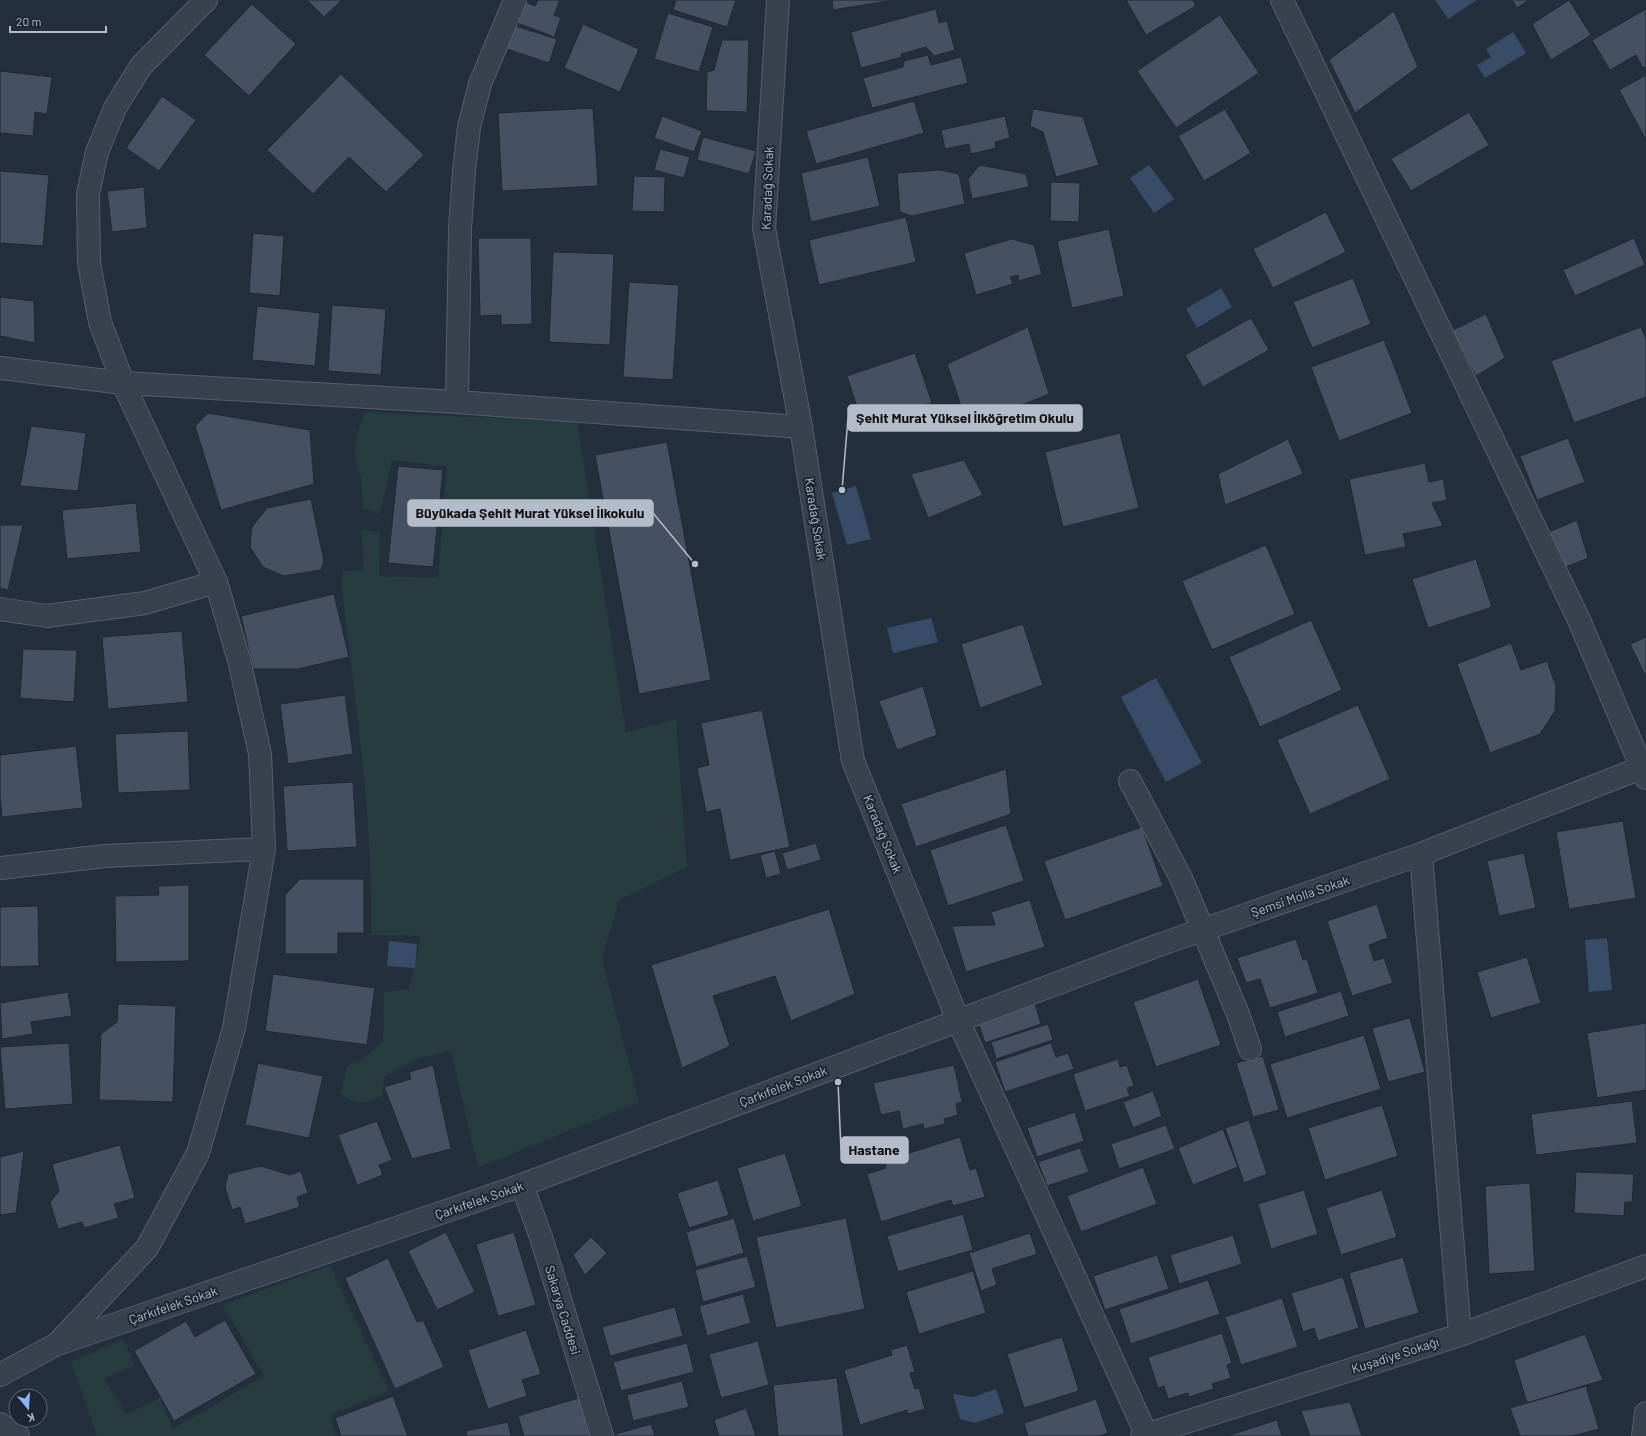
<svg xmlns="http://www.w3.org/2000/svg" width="1646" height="1436" viewBox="0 0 1646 1436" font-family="Barlow,sans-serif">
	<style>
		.green { fill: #263c3f }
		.water { fill: #394c67 }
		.building { fill: #455162; stroke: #1f2835 }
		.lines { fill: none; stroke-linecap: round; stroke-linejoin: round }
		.minor-casing { stroke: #565f6c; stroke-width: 24 }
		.minor { stroke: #38414e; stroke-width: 22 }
		.labels { text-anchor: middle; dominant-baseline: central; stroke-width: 4; stroke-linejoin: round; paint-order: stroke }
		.street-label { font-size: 13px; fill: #b4bcc9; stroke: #1d2633 }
		.leader { fill: none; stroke: #b4bcc9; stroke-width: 1.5 }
		.callout-dot { fill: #b4bcc9; stroke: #1d2633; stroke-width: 1.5 }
		.callout { fill: #b4bcc9; stroke: #b4bcc9; stroke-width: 1.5 }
		.callout-label { font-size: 14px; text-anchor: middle; font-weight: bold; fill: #111 }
	</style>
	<rect width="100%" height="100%" fill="#242f3e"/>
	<path class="green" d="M 365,412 L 577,422 L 626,732 L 676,719 L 687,867 L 619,900 L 602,959 L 639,1102 L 478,1168 L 451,1051 L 420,1058 L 385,1076 L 382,1097 C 365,1103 356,1107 341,1093 L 347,1066 L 361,1060 L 383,1042 L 384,992 L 409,989 L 421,936 L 371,935 C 373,819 356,706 342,591 L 342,571 L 364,570 L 361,529 L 380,532 L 379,576 L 438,578 L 447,467 L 392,460 L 380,514 L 363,508 L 361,478 L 354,457 L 357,435 Z
		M 330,1265 L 389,1391 L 330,1415 L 336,1436 L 97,1436 L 71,1362 L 123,1339 L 135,1365 L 104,1379 L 126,1414 L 160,1398 L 173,1429 L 264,1376 L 223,1305 Z"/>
	<path class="water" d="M 1435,0 L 1477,0 L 1448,19 Z
		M 1513,32 L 1526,53 L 1485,78 L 1477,65 L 1491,57 L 1486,49 Z
		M 1149,165 L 1174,199 L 1154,213 L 1130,178 Z
		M 1221,288 L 1232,307 L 1197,328 L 1186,309 Z
		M 856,486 L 871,539 L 847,545 L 832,493 Z
		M 931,618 L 938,642 L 893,653 L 887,628 Z
		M 1156,678 L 1202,763 L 1166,782 L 1121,697 Z
		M 1607,938 L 1612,990 L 1589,992 L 1585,940 Z
		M 389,941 L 417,944 L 415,968 L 387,966 Z
		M 996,1389 L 1004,1413 L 975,1423 L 960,1419 L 953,1394 L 973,1397 Z"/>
	<path class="building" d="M 307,0 L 342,0 L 324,17 Z
		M 538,0 L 560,0 L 554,15 L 561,18 L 554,37 L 515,22 L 523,1 L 535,6 Z
		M 676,0 L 736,0 L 727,27 L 673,10 Z
		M 832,0 L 895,0 L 833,10 Z
		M 1126,0 L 1193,0 L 1196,6 L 1146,35 Z
		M 1512,0 L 1529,0 L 1517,8 Z
		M 1569,0 L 1591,35 L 1551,60 L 1532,24 Z
		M 252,4 L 296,44 L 249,96 L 204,55 Z
		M 936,9 L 939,23 L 947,21 L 955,50 L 934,56 L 926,47 L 901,54 L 902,57 L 861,68 L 851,32 Z
		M 1646,9 L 1646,67 L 1643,68 L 1636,55 L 1610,70 L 1592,40 Z
		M 1394,11 L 1418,67 L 1355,113 L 1329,60 Z
		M 668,13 L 713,27 L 699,72 L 654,59 Z
		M 1220,15 L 1259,73 L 1176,128 L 1137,71 Z
		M 583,24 L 639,49 L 620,92 L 564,68 Z
		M 512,25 L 557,39 L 549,63 L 504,48 Z
		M 722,40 L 749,40 L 747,112 L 706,111 L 707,72 L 714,70 Z
		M 928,55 L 931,65 L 961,57 L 968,83 L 872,108 L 863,78 L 903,67 L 904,61 Z
		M 0,71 L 52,77 L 47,114 L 35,112 L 33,136 L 0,133 Z
		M 341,74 L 424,155 L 386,192 L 349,157 L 313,194 L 267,150 Z
		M 1646,75 L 1646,140 L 1619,90 Z
		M 162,96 L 196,120 L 159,171 L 126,148 Z
		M 914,101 L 924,133 L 816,164 L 806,131 Z
		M 593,108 L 598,186 L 502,191 L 498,113 Z
		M 1033,109 L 1083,117 L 1099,165 L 1056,177 L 1043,132 L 1030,126 Z
		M 1225,109 L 1251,153 L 1204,181 L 1178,136 Z
		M 1469,112 L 1489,145 L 1411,191 L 1391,159 Z
		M 662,116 L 702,131 L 694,152 L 654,138 Z
		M 1005,116 L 1010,138 L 995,142 L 996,148 L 971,154 L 969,144 L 945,149 L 941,130 Z
		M 703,137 L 756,151 L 749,174 L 697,160 Z
		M 660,149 L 690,157 L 684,178 L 654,170 Z
		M 868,157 L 880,206 L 811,222 L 801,173 Z
		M 980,165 L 1026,174 L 1029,187 L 972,199 L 968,179 Z
		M 940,170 L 959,174 L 965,204 L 912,216 L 900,212 L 897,173 Z
		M 0,171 L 49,175 L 43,246 L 0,243 Z
		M 634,176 L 665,177 L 664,212 L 632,211 Z
		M 1051,182 L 1080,183 L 1079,222 L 1050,221 Z
		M 144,187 L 147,228 L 112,232 L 107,191 Z
		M 1326,212 L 1346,252 L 1273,288 L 1253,249 Z
		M 906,217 L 916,262 L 819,285 L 809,240 Z
		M 1109,229 L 1124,296 L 1072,308 L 1057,241 Z
		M 253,233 L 284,236 L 280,296 L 249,293 Z
		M 478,238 L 531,238 L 532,324 L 501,325 L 501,315 L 480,316 Z
		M 1634,238 L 1645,265 L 1575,296 L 1563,270 Z
		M 1012,239 L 1034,245 L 1042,274 L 1019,281 L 1018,275 L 1010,277 L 1013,284 L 976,295 L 964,253 Z
		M 553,252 L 614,254 L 610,345 L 549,342 Z
		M 1353,278 L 1371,324 L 1312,348 L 1293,302 Z
		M 629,282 L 679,285 L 673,380 L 623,377 Z
		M 0,297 L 34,301 L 35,343 L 0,336 Z
		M 332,305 L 386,309 L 381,375 L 328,371 Z
		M 257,306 L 320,313 L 315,366 L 252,360 Z
		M 1486,314 L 1505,358 L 1476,376 L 1451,331 Z
		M 1251,318 L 1269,350 L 1203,387 L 1185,355 Z
		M 1028,327 L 1049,394 L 968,427 L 947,364 Z
		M 1641,327 L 1646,339 L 1646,397 L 1574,423 L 1551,361 Z
		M 1384,340 L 1412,413 L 1339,441 L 1311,367 Z
		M 915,353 L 932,403 L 863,426 L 847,376 Z
		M 208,413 L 310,430 L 314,484 L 221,510 L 195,426 Z
		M 31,426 L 86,433 L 78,491 L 20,486 Z
		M 1120,433 L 1139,508 L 1063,527 L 1045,452 Z
		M 1568,438 L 1585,482 L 1537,500 L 1520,456 Z
		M 1288,439 L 1303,474 L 1225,505 L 1218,474 Z
		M 667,442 L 711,680 L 639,694 L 595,455 Z
		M 964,460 L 983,495 L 928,518 L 911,474 Z
		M 1425,463 L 1429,482 L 1443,479 L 1447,500 L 1432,503 L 1443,526 L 1403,534 L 1406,547 L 1365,555 L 1349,479 Z
		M 398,466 L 443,470 L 433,567 L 388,563 Z
		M 311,499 L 324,561 L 321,570 L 284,576 L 263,567 L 250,547 L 252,527 L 267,508 Z
		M 136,503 L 141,552 L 67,559 L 62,510 Z
		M 1577,520 L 1588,558 L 1563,568 L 1547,533 Z
		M 0,525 L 23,525 L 8,590 L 0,588 Z
		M 1266,545 L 1295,614 L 1212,650 L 1182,581 Z
		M 1476,559 L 1492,607 L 1428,628 L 1412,579 Z
		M 334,594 L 349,657 L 298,669 L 253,669 L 241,616 Z
		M 1311,620 L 1342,690 L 1260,727 L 1229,657 Z
		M 1023,624 L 1043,685 L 980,708 L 961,644 Z
		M 182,631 L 188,702 L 108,709 L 102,637 Z
		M 1646,637 L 1646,677 L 1630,644 Z
		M 1511,643 L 1521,670 L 1547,661 L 1556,686 L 1555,711 L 1540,734 L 1490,753 L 1457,664 Z
		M 23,649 L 77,650 L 74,702 L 20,698 Z
		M 923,686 L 937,735 L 897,750 L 879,701 Z
		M 345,695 L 353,754 L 288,764 L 280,704 Z
		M 1358,705 L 1390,779 L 1310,814 L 1277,740 Z
		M 762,710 L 790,847 L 730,860 L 720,809 L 706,812 L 697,768 L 709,765 L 701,723 Z
		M 188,731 L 190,790 L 118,793 L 115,734 Z
		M 76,746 L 83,808 L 2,817 L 0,796 L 0,755 Z
		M 1006,769 L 1011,814 L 916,847 L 901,804 Z
		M 353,782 L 357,847 L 287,851 L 283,786 Z
		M 1623,821 L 1636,898 L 1569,909 L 1556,832 Z
		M 1006,825 L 1024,881 L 948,906 L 930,850 Z
		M 1142,827 L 1163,886 L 1065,920 L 1044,861 Z
		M 816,843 L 821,860 L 787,870 L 782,853 Z
		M 775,851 L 781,874 L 766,878 L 760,855 Z
		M 1524,853 L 1536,908 L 1499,916 L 1487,861 Z
		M 300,879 L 364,879 L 364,933 L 338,933 L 338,954 L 285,954 L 285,895 Z
		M 189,885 L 189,961 L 116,962 L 115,896 L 159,895 L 158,886 Z
		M 1030,900 L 1045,947 L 966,972 L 952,926 L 995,925 L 991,912 Z
		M 1377,904 L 1388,938 L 1369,945 L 1374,961 L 1384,958 L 1393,983 L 1352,996 L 1327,921 Z
		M 38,906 L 39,966 L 0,967 L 0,907 Z
		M 829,909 L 855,994 L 791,1021 L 775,976 L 713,996 L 730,1046 L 682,1068 L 651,965 Z
		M 1296,939 L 1303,960 L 1307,959 L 1318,993 L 1270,1008 L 1260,979 L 1246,983 L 1237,958 Z
		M 1527,957 L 1541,1003 L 1491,1018 L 1477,972 Z
		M 273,974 L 375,988 L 367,1045 L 265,1031 Z
		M 1198,979 L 1221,1045 L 1156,1067 L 1133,1002 Z
		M 1341,991 L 1349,1016 L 1285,1037 L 1277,1012 Z
		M 68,992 L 72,1016 L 31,1022 L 33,1034 L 2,1039 L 0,1003 Z
		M 118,1004 L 176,1006 L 173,1102 L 99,1100 L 101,1034 L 117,1022 Z
		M 1035,1004 L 1041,1024 L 985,1043 L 978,1022 Z
		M 1410,1018 L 1425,1072 L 1388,1082 L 1372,1028 Z
		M 1646,1023 L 1646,1090 L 1597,1098 L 1587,1033 Z
		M 1048,1024 L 1053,1040 L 996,1059 L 991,1042 Z
		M 1364,1035 L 1381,1089 L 1287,1118 L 1270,1064 Z
		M 69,1043 L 73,1104 L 5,1109 L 0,1047 Z
		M 1051,1043 L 1056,1057 L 1068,1053 L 1074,1069 L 1005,1092 L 995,1062 Z
		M 1263,1056 L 1279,1110 L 1253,1117 L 1236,1063 Z
		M 1118,1059 L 1120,1067 L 1127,1065 L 1134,1086 L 1127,1088 L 1130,1096 L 1085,1111 L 1073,1074 Z
		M 258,1063 L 323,1076 L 309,1138 L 245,1125 Z
		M 433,1065 L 451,1149 L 412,1159 L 384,1087 L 411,1079 L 409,1072 Z
		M 954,1065 L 962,1102 L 956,1104 L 958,1115 L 944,1119 L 945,1124 L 924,1129 L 923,1124 L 903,1129 L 899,1111 L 881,1115 L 873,1083 Z
		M 1153,1091 L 1162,1116 L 1133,1128 L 1123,1102 Z
		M 1632,1101 L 1637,1143 L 1536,1155 L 1531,1114 Z
		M 1382,1105 L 1398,1156 L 1325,1180 L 1308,1128 Z
		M 1075,1112 L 1084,1141 L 1037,1157 L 1027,1128 Z
		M 1249,1120 L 1267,1174 L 1244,1183 L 1225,1128 Z
		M 377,1121 L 392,1160 L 379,1165 L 383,1175 L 357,1185 L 338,1135 Z
		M 1166,1125 L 1175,1149 L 1119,1169 L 1111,1144 Z
		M 1223,1129 L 1238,1167 L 1193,1185 L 1178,1148 Z
		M 960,1137 L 970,1170 L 976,1168 L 985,1197 L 953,1206 L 951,1200 L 881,1222 L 867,1174 L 886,1168 L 884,1161 Z
		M 120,1145 L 135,1198 L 114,1204 L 119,1218 L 84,1228 L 82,1222 L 58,1229 L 50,1202 L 59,1191 L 52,1164 Z
		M 1080,1148 L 1089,1172 L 1047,1186 L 1038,1162 Z
		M 24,1151 L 16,1213 L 0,1215 L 0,1157 Z
		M 785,1153 L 802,1206 L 753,1221 L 737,1168 Z
		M 261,1166 L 290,1175 L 301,1171 L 308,1193 L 297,1197 L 300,1207 L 245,1224 L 240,1207 L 232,1210 L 225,1187 L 228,1174 Z
		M 1143,1167 L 1157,1204 L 1081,1232 L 1067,1196 Z
		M 1576,1172 L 1634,1174 L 1632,1202 L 1625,1202 L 1624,1216 L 1574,1213 Z
		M 718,1180 L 729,1215 L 689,1228 L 677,1193 Z
		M 1530,1183 L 1535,1271 L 1489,1274 L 1485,1186 Z
		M 1304,1190 L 1318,1234 L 1271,1249 L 1258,1204 Z
		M 1382,1190 L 1397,1237 L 1341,1255 L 1326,1208 Z
		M 963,1214 L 973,1250 L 898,1272 L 887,1236 Z
		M 734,1218 L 744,1253 L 696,1267 L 686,1232 Z
		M 846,1218 L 865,1309 L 776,1328 L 756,1237 Z
		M 446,1232 L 475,1292 L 437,1310 L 408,1251 Z
		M 514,1232 L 536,1305 L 498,1316 L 476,1244 Z
		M 1030,1233 L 1037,1254 L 992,1269 L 997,1285 L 981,1291 L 969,1253 Z
		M 1233,1235 L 1242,1264 L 1179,1284 L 1170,1255 Z
		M 591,1237 L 607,1253 L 585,1275 L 573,1255 Z
		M 1157,1255 L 1169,1289 L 1105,1310 L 1093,1276 Z
		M 747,1256 L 756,1287 L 703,1302 L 695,1270 Z
		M 1403,1257 L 1419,1313 L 1365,1329 L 1349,1273 Z
		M 388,1258 L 417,1322 L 423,1320 L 444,1367 L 395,1389 L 345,1278 Z
		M 973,1271 L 986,1313 L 919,1334 L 906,1292 Z
		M 1343,1277 L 1359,1328 L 1318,1341 L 1314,1328 L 1303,1332 L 1291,1293 Z
		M 1208,1280 L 1220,1314 L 1131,1344 L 1119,1309 Z
		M 743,1294 L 751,1323 L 707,1336 L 699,1306 Z
		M 1282,1298 L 1298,1347 L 1241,1365 L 1225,1317 Z
		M 675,1307 L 683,1336 L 610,1356 L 602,1327 Z
		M 225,1320 L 256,1374 L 174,1421 L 134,1351 L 186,1321 L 195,1337 Z
		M 526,1330 L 541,1374 L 522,1380 L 527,1396 L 488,1409 L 468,1350 Z
		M 1222,1333 L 1232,1363 L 1227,1365 L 1231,1378 L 1212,1384 L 1214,1389 L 1189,1397 L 1188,1393 L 1168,1399 L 1164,1386 L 1158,1388 L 1148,1357 Z
		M 1585,1334 L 1603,1380 L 1527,1403 L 1514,1360 Z
		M 1062,1337 L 1079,1391 L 1024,1408 L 1007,1354 Z
		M 758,1341 L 769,1385 L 721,1398 L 709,1354 Z
		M 687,1343 L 694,1372 L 621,1391 L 613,1362 Z
		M 907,1345 L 915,1372 L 910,1373 L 915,1389 L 919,1388 L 925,1409 L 908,1414 L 907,1410 L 860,1425 L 844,1370 L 892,1355 L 891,1350 Z
		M 837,1378 L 844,1436 L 778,1436 L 773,1385 Z
		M 682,1381 L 689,1407 L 633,1421 L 627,1395 Z
		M 1586,1386 L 1599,1429 L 1572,1436 L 1520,1436 L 1510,1408 Z
		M 393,1396 L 408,1436 L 341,1436 L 335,1418 Z
		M 582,1397 L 593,1436 L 524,1436 L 518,1416 Z
		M 1096,1399 L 1108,1433 L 1099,1436 L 1028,1436 L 1024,1423 Z
		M 1350,1402 L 1362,1436 L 1310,1436 L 1301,1411 Z
		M 746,1408 L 756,1436 L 719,1436 L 714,1420 Z
		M 1277,1420 L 1282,1436 L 1227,1436 Z
		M 508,1422 L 511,1436 L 467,1436 L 466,1431 Z
		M 651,1424 L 655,1436 L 612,1436 L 612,1435 Z"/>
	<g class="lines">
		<g class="minor-casing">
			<path id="minor" d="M 778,0 L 764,228 L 801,427 L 853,761 L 958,1020 L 1147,1436
				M 1282,0 L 1579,620 L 1646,778
				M 0,368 L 123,383 L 457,402 L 801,427
				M 457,402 L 460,229 L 464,171 L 469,127 L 480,84 L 515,0
				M 0,609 L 47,616 L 145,603 L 216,582
				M 1130,781 L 1181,878 L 1238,1014 L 1250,1049
				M 1421,854 L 1460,1335
				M 0,868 L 105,856 L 264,849
				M 522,1185 L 541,1237 L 602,1436
				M 58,1343 L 147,1248 L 198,1153 L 234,1028 L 264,849 L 260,754 L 239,660 L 216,582 L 123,383 L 100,322 L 89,263 L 88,194 L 97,152 L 115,108 L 141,66 L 206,0
				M 0,1375 L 55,1345 L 522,1185 L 1159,945 L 1421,854 L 1646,766
				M 0,1424 L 18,1436
				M 1142,1436 L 1460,1335 L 1646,1266
				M 1643,1436 L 1646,1413"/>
		</g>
		<use href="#minor" class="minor"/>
	</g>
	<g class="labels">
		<g class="street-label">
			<text transform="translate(767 188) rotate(-88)">Karadağ Sokak</text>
			<text transform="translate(816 519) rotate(81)">Karadağ Sokak</text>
			<text transform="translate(883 834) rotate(68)">Karadağ Sokak</text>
			<text transform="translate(1300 896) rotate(-19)">Şemsi Molla Sokak</text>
			<text transform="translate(783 1086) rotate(-21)">Çarkıfelek Sokak</text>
			<text transform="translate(479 1200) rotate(-19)">Çarkıfelek Sokak</text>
			<text transform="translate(173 1305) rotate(-19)">Çarkıfelek Sokak</text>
			<text transform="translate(563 1310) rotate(73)">Sakarya Caddesi</text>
			<text transform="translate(1395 1355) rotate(-18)">Kuşadiye Sokağı</text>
		</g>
	</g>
	<path class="leader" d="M842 490L848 418M695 564L653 513M838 1082L841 1150"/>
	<g class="callout-dot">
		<circle cx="842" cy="490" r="4"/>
		<circle cx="695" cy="564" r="4"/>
		<circle cx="838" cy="1082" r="4"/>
	</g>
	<g class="callout">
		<rect x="848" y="405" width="234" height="26" rx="4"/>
		<rect x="408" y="500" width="245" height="26" rx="4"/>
		<rect x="841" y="1137" width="67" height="26" rx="4"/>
	</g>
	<g class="callout-label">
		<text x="965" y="423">Şehit Murat Yüksel İlköğretim Okulu</text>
		<text x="530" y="518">Büyükada Şehit Murat Yüksel İlkokulu</text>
		<text x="874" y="1155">Hastane</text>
	</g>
	<g transform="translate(28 1408) rotate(162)"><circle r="19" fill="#1d2633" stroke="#59626f"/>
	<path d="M0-3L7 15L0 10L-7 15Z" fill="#8ab4f8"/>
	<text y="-6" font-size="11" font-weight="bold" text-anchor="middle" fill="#b4bcc9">K</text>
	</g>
	<path d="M10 26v6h96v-6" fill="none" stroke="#b4bcc9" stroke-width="2"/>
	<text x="16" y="26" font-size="12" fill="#b4bcc9" stroke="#1d2633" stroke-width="3" paint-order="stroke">20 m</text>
</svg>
